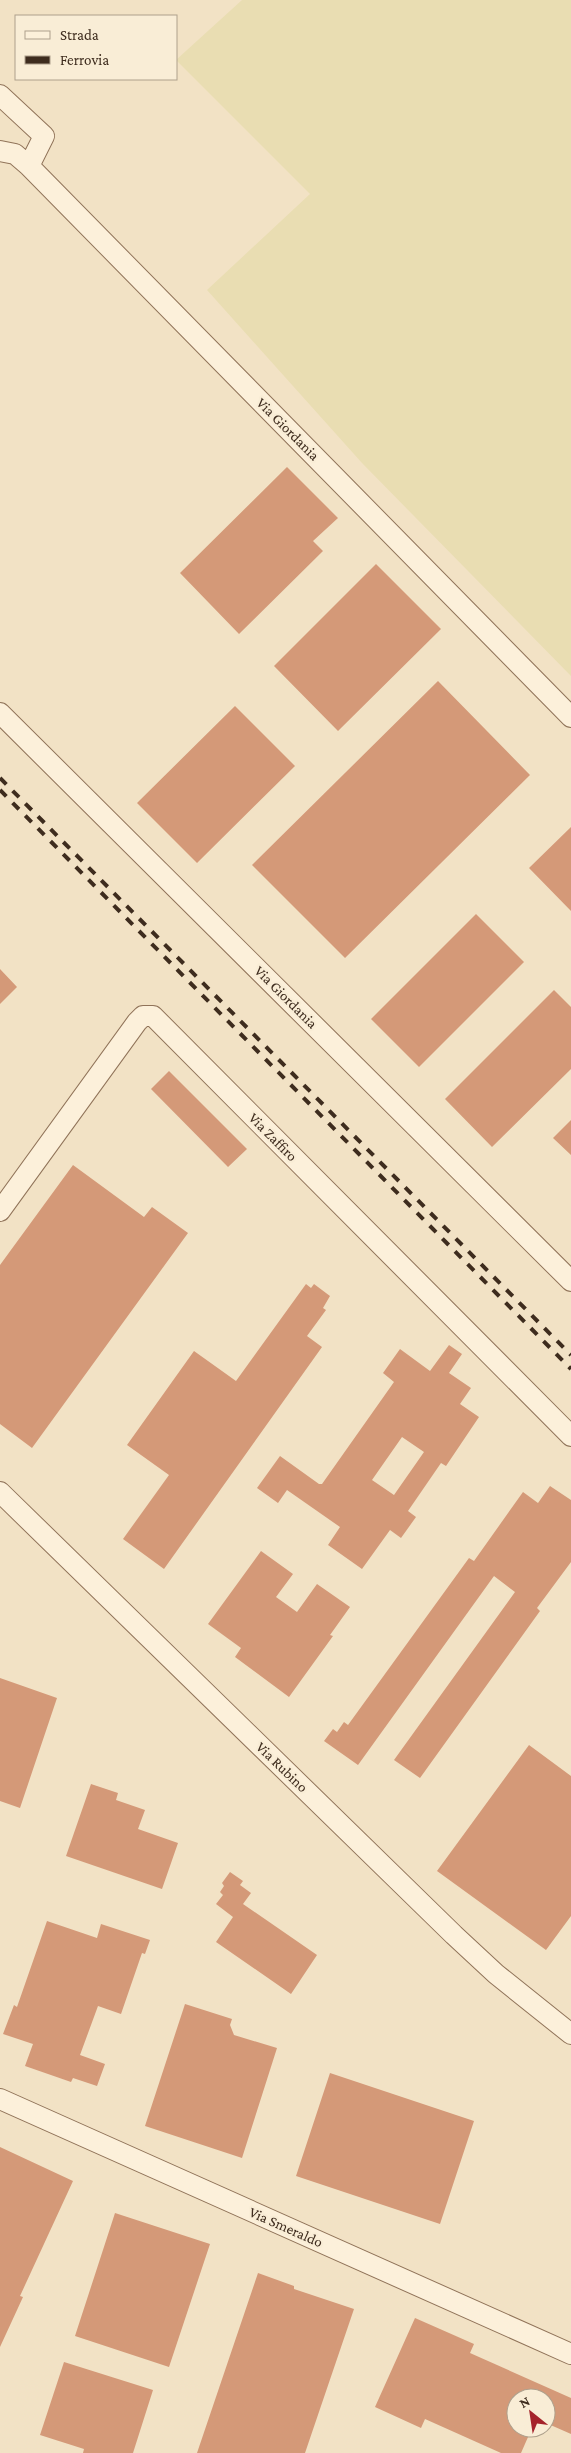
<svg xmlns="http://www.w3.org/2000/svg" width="571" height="2453" viewBox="0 0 571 2453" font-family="'Crimson Pro',serif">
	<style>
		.farmland { fill: #e9ddb2 }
		.building { fill: #d49978; fill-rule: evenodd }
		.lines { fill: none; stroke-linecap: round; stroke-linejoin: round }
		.minor-casing { stroke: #907359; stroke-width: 22 }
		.minor { stroke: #fcf0da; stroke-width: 20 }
		.rail { stroke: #3e2c1e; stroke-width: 4; stroke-dasharray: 9 9; stroke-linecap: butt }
		.labels { text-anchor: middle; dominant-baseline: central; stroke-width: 4.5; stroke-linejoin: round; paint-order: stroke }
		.street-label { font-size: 15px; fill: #3e2c1e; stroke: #f9edd6 }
	</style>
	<rect width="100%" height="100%" fill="#f2e2c5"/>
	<path class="farmland" d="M 242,0 L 571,0 L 571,676 L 362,463 L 207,290 L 310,194 L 176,60 Z"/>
	<path class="building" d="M 287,467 L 338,518 L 313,541 L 323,551 L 239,634 L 180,573 Z
		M 376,564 L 441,629 L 338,731 L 274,666 Z
		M 438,681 L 530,775 L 345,958 L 252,865 Z
		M 235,706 L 295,766 L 197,863 L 137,803 Z
		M 571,827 L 571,911 L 529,868 Z
		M 476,914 L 524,962 L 419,1067 L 371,1019 Z
		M 0,969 L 17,987 L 0,1004 Z
		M 554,990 L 571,1007 L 571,1069 L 492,1147 L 445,1099 Z
		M 169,1071 L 247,1149 L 228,1167 L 151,1089 Z
		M 571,1120 L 571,1155 L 553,1138 Z
		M 73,1165 L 144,1217 L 152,1207 L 188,1233 L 32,1448 L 0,1424 L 0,1265 Z
		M 306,1284 L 311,1288 L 314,1284 L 330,1296 L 323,1308 L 326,1310 L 307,1336 L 322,1347 L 164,1569 L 123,1539 L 169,1475 L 127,1445 L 194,1351 L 236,1381 Z
		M 449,1345 L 462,1354 L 449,1373 L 471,1388 L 460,1404 L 479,1417 L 446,1466 L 441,1463 L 408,1511 L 416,1517 L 401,1538 L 390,1530 L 362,1569 L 328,1545 L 340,1527 L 287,1490 L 278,1503 L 257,1488 L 280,1456 L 319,1484 L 322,1484 L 394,1382 L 383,1373 L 400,1349 L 430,1371 ZM 402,1437 L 424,1452 L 394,1495 L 372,1480 Z
		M 550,1486 L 571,1500 L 571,1562 L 537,1608 L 540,1611 L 420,1778 L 394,1760 L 515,1592 L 494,1576 L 358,1765 L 324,1741 L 333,1729 L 337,1732 L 344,1722 L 348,1725 L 469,1558 L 474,1561 L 523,1492 L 538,1503 Z
		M 261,1551 L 293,1574 L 276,1597 L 297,1612 L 317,1584 L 350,1607 L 330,1635 L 333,1636 L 289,1697 L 235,1657 L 241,1648 L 208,1624 Z
		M 0,1678 L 57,1698 L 20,1808 L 0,1801 Z
		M 529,1745 L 571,1776 L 571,1916 L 546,1950 L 437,1871 Z
		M 91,1784 L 118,1793 L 116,1800 L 145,1810 L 138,1829 L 178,1843 L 162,1889 L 66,1856 Z
		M 230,1872 L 243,1881 L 240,1885 L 251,1893 L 243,1904 L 317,1955 L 291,1994 L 216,1942 L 233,1917 L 216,1904 L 223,1895 L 220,1892 L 224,1886 L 222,1883 Z
		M 47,1921 L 97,1938 L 101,1924 L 150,1940 L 145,1954 L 142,1953 L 121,2014 L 98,2006 L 80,2055 L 105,2064 L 97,2086 L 73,2078 L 71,2082 L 25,2066 L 33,2044 L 3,2034 L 14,2005 L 17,2007 Z
		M 185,2004 L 232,2019 L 230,2025 L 234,2035 L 277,2048 L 242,2158 L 145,2126 Z
		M 330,2073 L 474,2121 L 440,2224 L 296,2176 Z
		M 0,2147 L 73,2181 L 20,2296 L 23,2297 L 0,2347 Z
		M 115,2213 L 210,2244 L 169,2367 L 75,2336 Z
		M 258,2273 L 294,2286 L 294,2289 L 354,2309 L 305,2453 L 197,2453 Z
		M 415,2318 L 474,2344 L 470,2353 L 571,2398 L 571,2434 L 546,2423 L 546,2398 L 516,2398 L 516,2428 L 532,2428 L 521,2453 L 501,2453 L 425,2419 L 421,2428 L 375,2407 Z
		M 64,2362 L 153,2390 L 133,2453 L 83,2453 L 84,2449 L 40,2435 Z"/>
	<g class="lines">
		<g class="minor-casing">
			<path id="minor" d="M 0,95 L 44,136 L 29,166
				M 0,151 L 15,154 L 29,166 L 571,717
				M 0,713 L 571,1281
				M 0,1211 L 137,1022 L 143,1016 L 153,1016 L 571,1436
				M 0,1492 L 454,1935 L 496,1974 L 571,2034
				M 0,2099 L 571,2354"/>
		</g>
		<use href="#minor" class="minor"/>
		<path class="rail" d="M 0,778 L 571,1355
			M 0,790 L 571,1369"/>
	</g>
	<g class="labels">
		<g class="street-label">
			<text transform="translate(288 429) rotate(45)">Via Giordania</text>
			<text transform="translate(286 997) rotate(45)">Via Giordania</text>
			<text transform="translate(273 1137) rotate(45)">Via Zaffiro</text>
			<text transform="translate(282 1767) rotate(44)">Via Rubino</text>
			<text transform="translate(286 2227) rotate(24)">Via Smeraldo</text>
		</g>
	</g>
	<rect x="15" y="15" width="162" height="65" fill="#f9edd6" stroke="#aea08c"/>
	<rect x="25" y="31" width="25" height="8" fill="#fcf0da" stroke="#aea08c"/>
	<text x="60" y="40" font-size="15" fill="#3e2c1e">Strada</text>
	<rect x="25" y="56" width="25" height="8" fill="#3e2c1e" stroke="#aea08c"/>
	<text x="60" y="65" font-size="15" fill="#3e2c1e">Ferrovia</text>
	<g transform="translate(531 2413) rotate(330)"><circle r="24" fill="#f9edd6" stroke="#aea08c"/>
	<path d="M0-4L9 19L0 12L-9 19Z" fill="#a5232b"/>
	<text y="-8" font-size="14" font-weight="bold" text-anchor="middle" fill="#3e2c1e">N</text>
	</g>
</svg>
